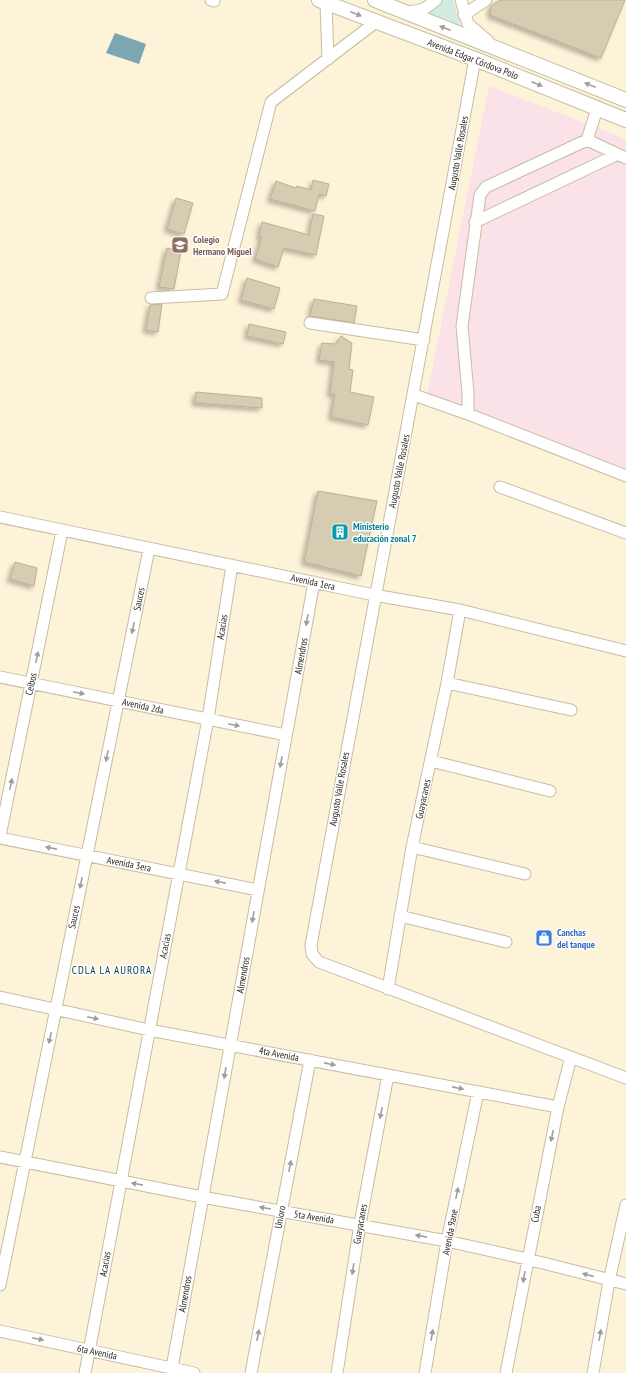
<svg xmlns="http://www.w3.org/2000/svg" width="626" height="1373" viewBox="0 0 626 1373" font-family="'PT Sans Narrow',sans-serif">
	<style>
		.commercial { fill: #fbe1e8 }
		.green { fill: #d1ebde }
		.water { fill: #7ba6b4 }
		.building { fill: #d5ccb1; stroke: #bab096; filter: url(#shadow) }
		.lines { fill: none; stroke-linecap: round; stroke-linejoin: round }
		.minor-casing { stroke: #c6bda3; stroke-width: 13 }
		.major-casing { stroke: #c6bda3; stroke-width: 16 }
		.minor { stroke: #fff; stroke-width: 11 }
		.major { stroke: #fff; stroke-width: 14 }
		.oneway { fill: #a09e99 }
		.labels { text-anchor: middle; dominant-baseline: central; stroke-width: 3; stroke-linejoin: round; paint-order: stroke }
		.street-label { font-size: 10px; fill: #2b271d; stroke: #fff }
		.education-label { font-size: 10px; font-weight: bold; fill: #785e54; stroke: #fff; text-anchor: start }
		.culture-label { font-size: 10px; font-weight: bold; fill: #0d838f; stroke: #fff; text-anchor: start }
		.shop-label { font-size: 10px; font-weight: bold; fill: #366cbe; stroke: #fff; text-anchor: start }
		.neighbourhood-label { font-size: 11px; letter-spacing: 1px; fill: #003e4a; stroke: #fff }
	</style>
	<defs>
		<filter id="shadow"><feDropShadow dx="-3" dy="3" stdDeviation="2" flood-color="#0004"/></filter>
	</defs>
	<rect width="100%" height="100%" fill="#fdf3d8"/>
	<path class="commercial" d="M 489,86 L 626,139 L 626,471 L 427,395 Z"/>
	<path class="green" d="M 443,0 L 453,0 L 462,31 L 422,16 L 429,12 Z"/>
	<path class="water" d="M 115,33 L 146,44 L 139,64 L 106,53 Z"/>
	<path class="building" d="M 500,0 L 625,0 L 601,58 L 490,15 L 491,6 Z
		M 313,180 L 329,184 L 326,196 L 319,194 L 315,211 L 270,199 L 276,181 L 296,188 L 297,186 L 311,190 Z
		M 176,198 L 193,203 L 184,234 L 167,229 Z
		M 313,214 L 324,216 L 316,255 L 284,248 L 278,267 L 255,259 L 262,237 L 259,237 L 262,222 L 309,235 Z
		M 167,248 L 181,251 L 174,289 L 159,287 Z
		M 247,278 L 280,288 L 274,309 L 241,300 Z
		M 314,299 L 357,306 L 354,323 L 310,316 Z
		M 162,304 L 158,332 L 146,330 L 150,305 Z
		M 249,324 L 286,332 L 283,344 L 247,336 Z
		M 341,336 L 352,343 L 349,369 L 353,370 L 350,392 L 374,397 L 368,425 L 331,417 L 335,394 L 330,394 L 334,362 L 319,360 L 322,343 L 336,344 Z
		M 196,392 L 262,398 L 262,408 L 195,403 Z
		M 318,491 L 377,501 L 361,576 L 304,562 Z
		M 15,562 L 37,568 L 34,586 L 10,579 Z"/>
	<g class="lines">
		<g class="minor-casing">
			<path id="minor" d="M 211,0 L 214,1
				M 461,0 L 468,24 L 488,41
				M 326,3 L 328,59
				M 405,13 L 424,9 L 436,0
				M 464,15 L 486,0
				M 475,59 C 421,354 364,649 311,945 L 312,954 L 319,962 L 626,1078
				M 597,109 L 587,140 L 486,187 L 480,195 L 462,326 L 468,393 L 468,414 L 626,476
				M 587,140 L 626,158
				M 475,222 L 616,155
				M 151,298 L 222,294 L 271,102 L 376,22
				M 310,323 L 424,340
				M 414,395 L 468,414
				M 500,487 L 626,533
				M 0,517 L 374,595 L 460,610 L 626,651
				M 0,677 L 286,735
				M 447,683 L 571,710
				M 431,761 L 550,791
				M 0,836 L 62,531
				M 0,838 L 258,890
				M 412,847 L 525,874
				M 400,916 L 506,942
				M 388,989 L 412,847 L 447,683 L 460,610
				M 0,997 L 149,1030 L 558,1107
				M 0,1157 L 202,1197 L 447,1241 L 527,1259 L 626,1284
				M 0,1285 L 149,549
				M 0,1331 L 194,1373
				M 172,1368 L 314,582
				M 85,1373 L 208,719 L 232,565
				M 251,1373 L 310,1060
				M 337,1373 L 360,1224 L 388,1075
				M 425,1373 L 447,1241 L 478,1092
				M 506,1373 L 558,1107 L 571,1057
				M 593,1373 L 609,1281 L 626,1205"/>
		</g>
		<g class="major-casing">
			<path id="major" d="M 319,0 L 475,59 L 626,120
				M 375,0 L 626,100"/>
		</g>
		<use href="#minor" class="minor"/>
		<use href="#major" class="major"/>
	</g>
	<defs><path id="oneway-solid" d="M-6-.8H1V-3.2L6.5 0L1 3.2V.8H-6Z"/></defs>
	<g class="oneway">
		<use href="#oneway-solid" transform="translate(356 14) rotate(21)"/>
		<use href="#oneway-solid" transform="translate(445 28) rotate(-159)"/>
		<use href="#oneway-solid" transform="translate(537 84) rotate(22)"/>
		<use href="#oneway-solid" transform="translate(590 85) rotate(-158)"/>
		<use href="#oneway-solid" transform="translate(307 620) rotate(100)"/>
		<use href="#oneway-solid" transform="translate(133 628) rotate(101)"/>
		<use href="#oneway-solid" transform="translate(37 657) rotate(-78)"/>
		<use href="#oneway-solid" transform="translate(79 693) rotate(12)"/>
		<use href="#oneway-solid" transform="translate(234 725) rotate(12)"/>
		<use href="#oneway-solid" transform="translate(107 756) rotate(101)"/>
		<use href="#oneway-solid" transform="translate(281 762) rotate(100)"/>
		<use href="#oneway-solid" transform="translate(11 784) rotate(-78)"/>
		<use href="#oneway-solid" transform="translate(51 848) rotate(-169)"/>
		<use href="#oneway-solid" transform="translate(220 882) rotate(-169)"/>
		<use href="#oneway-solid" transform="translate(81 883) rotate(102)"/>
		<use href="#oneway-solid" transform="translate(253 917) rotate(100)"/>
		<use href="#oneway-solid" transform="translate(93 1018) rotate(12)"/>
		<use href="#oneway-solid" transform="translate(50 1038) rotate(102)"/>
		<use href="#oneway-solid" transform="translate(330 1064) rotate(11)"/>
		<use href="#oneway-solid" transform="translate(225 1073) rotate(100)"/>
		<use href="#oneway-solid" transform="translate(458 1088) rotate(11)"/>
		<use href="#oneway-solid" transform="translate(381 1113) rotate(101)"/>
		<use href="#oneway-solid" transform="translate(552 1136) rotate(102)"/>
		<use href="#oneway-solid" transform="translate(290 1166) rotate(-79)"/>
		<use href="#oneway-solid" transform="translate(137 1184) rotate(-169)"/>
		<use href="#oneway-solid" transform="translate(457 1193) rotate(-78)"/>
		<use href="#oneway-solid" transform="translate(265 1208) rotate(-170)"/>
		<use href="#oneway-solid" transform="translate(421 1236) rotate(-169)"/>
		<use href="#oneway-solid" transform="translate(353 1269) rotate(99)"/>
		<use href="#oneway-solid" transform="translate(588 1275) rotate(-165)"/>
		<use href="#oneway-solid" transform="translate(524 1277) rotate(100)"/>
		<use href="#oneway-solid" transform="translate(258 1335) rotate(-79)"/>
		<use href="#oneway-solid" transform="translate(432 1335) rotate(-80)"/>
		<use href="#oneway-solid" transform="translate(600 1335) rotate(-80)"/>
		<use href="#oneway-solid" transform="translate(38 1339) rotate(12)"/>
	</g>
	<defs>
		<g id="university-square" transform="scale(0.9)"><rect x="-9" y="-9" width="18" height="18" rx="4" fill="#8d6e63" stroke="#fff"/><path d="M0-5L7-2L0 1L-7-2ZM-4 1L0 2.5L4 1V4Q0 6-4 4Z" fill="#fff"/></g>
		<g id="building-square" transform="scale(0.9)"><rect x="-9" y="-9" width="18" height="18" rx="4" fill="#0f9aa8" stroke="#fff"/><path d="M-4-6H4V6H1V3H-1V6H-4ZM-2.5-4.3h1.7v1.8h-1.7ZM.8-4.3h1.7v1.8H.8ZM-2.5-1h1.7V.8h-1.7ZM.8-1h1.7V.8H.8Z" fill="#fff"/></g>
		<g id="shop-square" transform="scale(0.9)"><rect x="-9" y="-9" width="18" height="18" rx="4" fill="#3f7fe0" stroke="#fff"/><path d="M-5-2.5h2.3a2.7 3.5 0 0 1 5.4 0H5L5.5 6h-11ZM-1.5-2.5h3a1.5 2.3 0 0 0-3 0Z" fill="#fff"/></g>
	</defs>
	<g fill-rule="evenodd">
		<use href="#university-square" x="180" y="245"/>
		<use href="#building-square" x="340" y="532"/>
		<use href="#shop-square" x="544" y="938"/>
	</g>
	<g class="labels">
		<g class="street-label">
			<text transform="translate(473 59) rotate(21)">Avenida Edgar Córdova Polo</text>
			<text transform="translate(458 153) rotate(-80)">Augusto Valle Rosales</text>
			<text transform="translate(399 471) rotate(-79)">Augusto Valle Rosales</text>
			<text transform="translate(313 582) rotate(12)">Avenida 1era</text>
			<text transform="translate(139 599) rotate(-79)">Sauces</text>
			<text transform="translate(222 627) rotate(-81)">Acacias</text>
			<text transform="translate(301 656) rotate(-80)">Almendros</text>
			<text transform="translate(31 684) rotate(-78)">Ceibos</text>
			<text transform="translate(143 706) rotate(12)">Avenida 2da</text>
			<text transform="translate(339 789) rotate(-80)">Augusto Valle Rosales</text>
			<text transform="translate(423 799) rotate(-78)">Guayacanes</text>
			<text transform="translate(129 864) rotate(11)">Avenida 3era</text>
			<text transform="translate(74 917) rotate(-78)">Sauces</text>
			<text transform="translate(165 946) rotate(-79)">Acacias</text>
			<text transform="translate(243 975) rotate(-80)">Almendros</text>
			<text transform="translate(279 1054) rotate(11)">4ta Avenida</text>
			<text transform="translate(536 1214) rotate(-78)">Cuba</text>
			<text transform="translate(280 1217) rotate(-79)">Unioro</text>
			<text transform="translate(314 1217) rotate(9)">5ta Avenida</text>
			<text transform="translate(360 1224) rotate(-80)">Guayacanes</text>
			<text transform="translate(450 1232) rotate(-79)">Avenida 9ane</text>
			<text transform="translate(105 1264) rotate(-80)">Acacias</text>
			<text transform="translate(185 1294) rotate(-80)">Almendros</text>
			<text transform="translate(97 1352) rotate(12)">6ta Avenida</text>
		</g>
		<g class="education-label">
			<text x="193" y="239">Colegio<tspan x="193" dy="12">Hermano Miguel</tspan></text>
		</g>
		<g class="culture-label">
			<text x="353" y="526">Ministerio<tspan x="353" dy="12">educación zonal 7</tspan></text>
		</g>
		<g class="shop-label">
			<text x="557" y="932">Canchas<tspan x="557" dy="12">del tanque</tspan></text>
		</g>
		<g class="neighbourhood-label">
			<text x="112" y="970">CDLA LA AURORA</text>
		</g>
	</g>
</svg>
